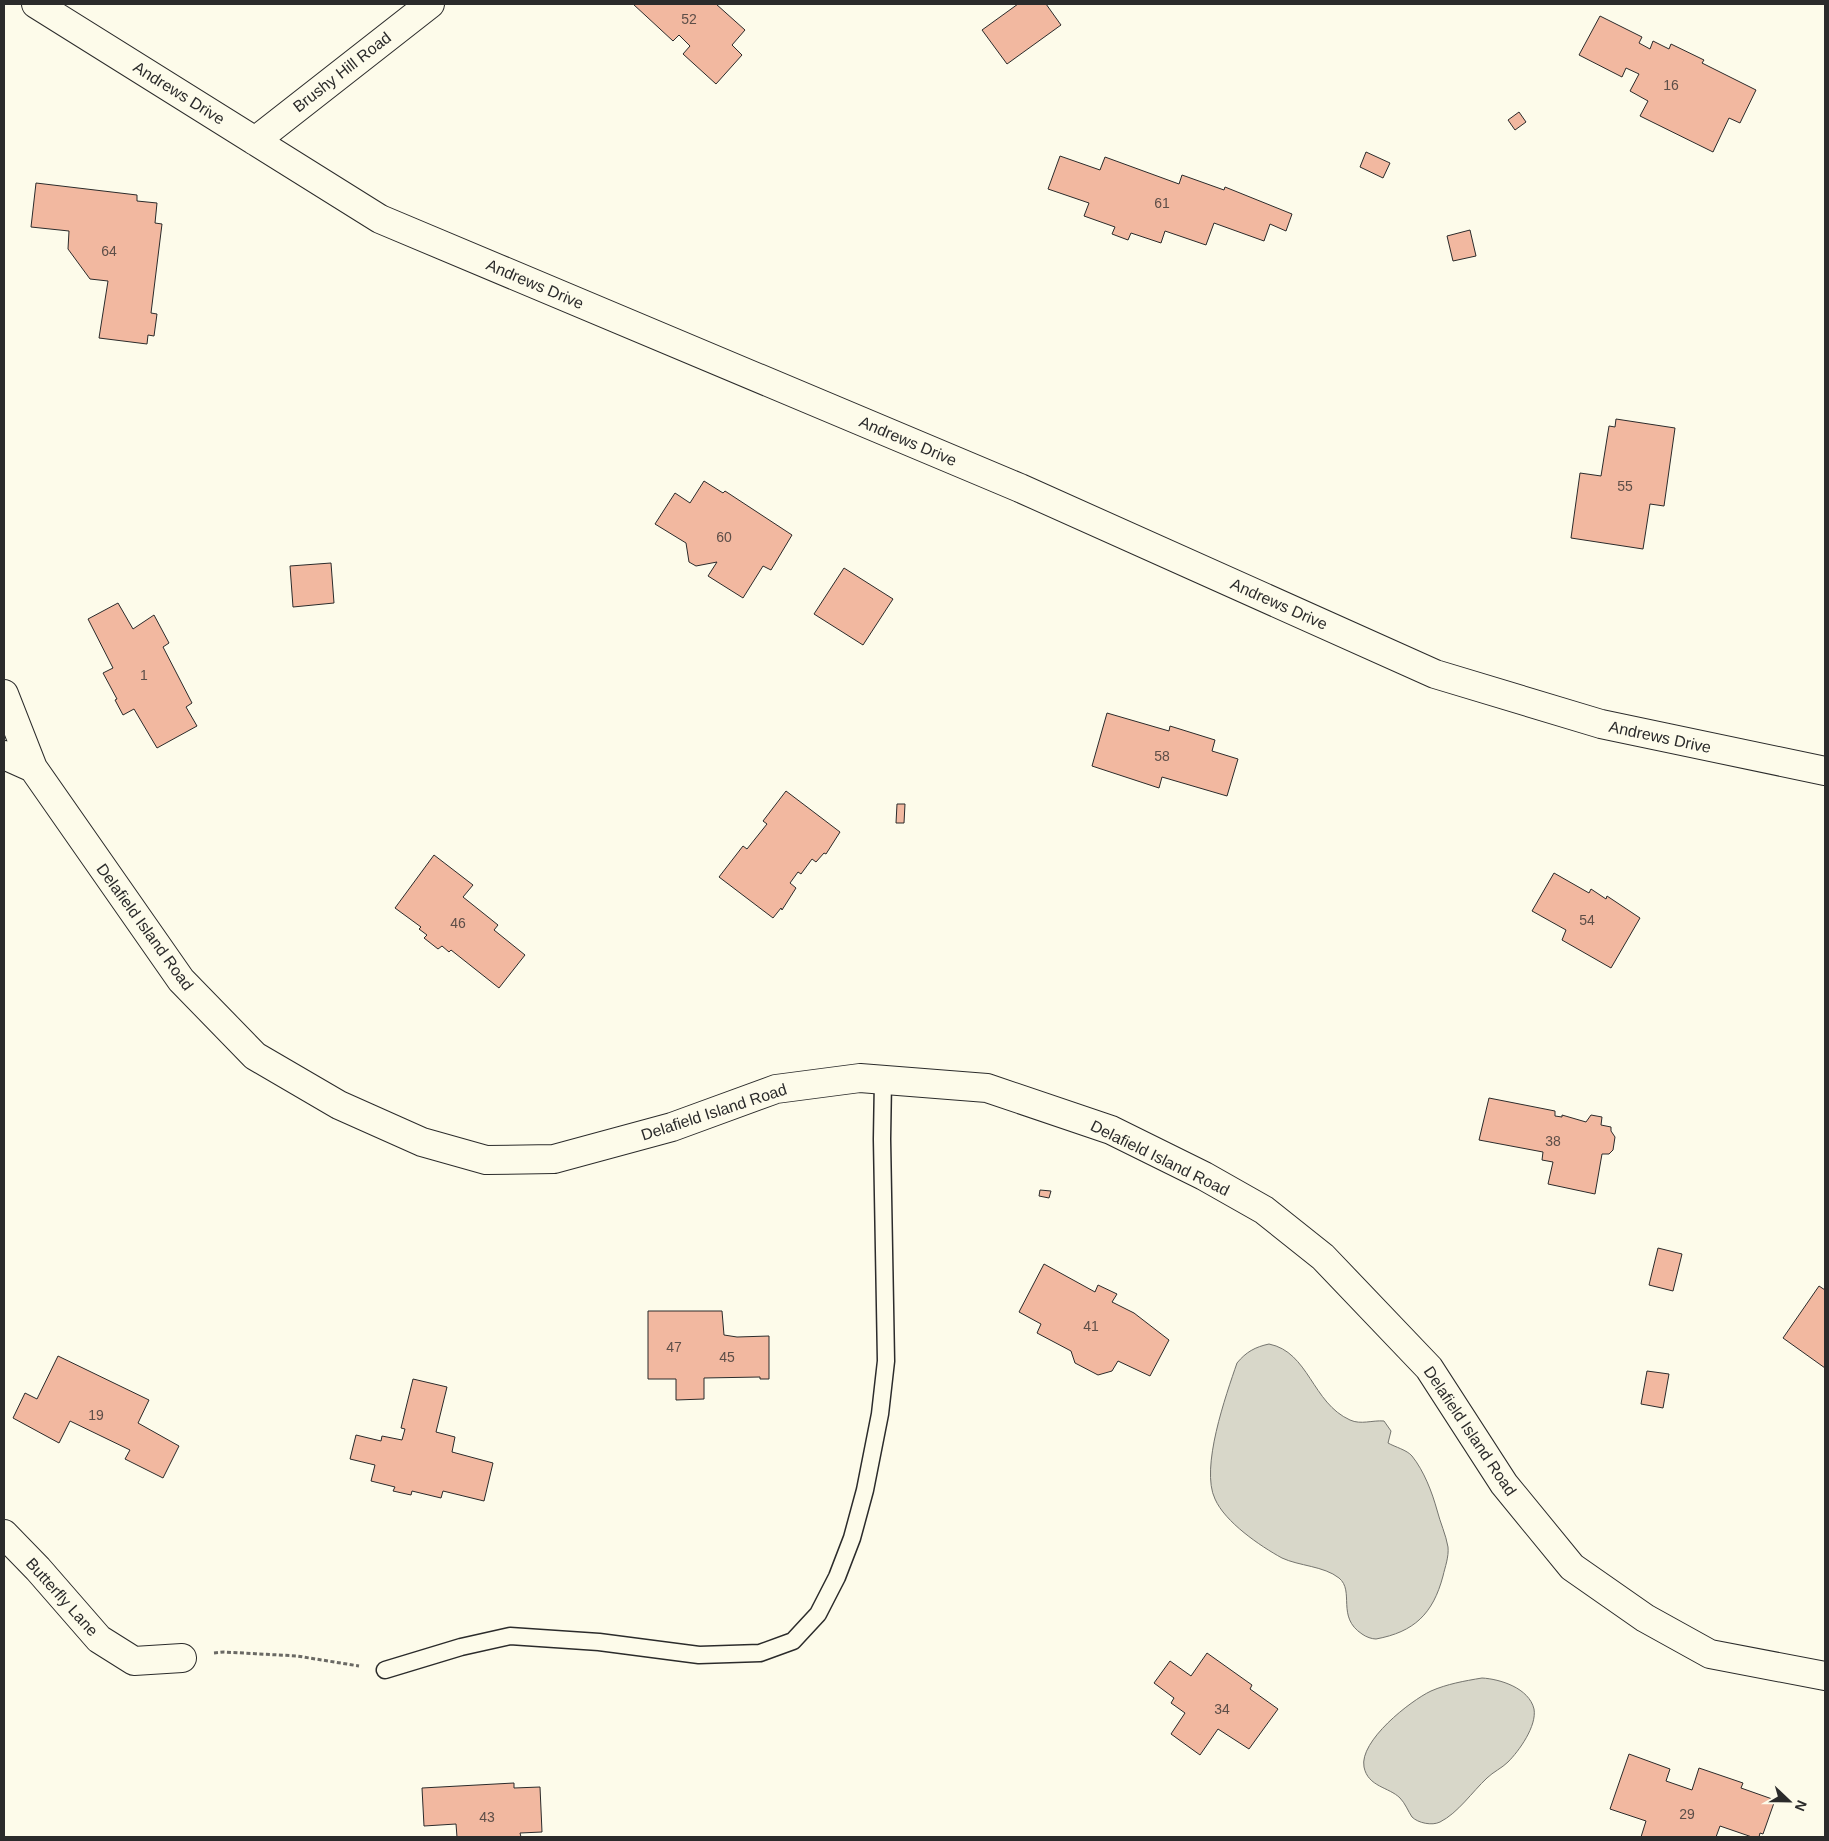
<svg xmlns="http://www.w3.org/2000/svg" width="1829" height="1841" viewBox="0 0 1829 1841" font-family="Arial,sans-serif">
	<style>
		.water { fill: #d8d7c9; stroke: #74746e }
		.building { fill: #f2b8a0; stroke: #2b2b2b }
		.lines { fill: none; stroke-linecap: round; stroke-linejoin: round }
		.service-casing { stroke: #2b2b2b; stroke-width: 19 }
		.minor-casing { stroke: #2b2b2b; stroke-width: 30 }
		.path { stroke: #6a6964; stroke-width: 3; stroke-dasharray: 4 2.5; stroke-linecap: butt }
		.service { stroke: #fdfbea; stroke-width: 16 }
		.minor { stroke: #fdfbea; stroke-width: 28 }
		.labels { text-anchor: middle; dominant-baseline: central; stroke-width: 4; stroke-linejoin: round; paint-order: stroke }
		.number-label { font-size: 14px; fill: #5d4e48 }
		.street-label { font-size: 16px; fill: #2b2b2b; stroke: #fdfbea }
	</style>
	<rect width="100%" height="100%" fill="#fdfbea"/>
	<path class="water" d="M 1269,1344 C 1309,1352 1312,1403 1350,1420 C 1361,1425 1372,1420 1384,1421 L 1391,1431 L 1388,1443 C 1395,1447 1407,1450 1412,1456 C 1424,1471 1432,1492 1437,1510 C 1440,1522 1446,1535 1448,1547 C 1449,1557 1445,1567 1443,1576 C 1433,1614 1414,1632 1376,1639 C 1372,1639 1366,1637 1362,1634 C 1336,1617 1355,1591 1339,1578 C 1324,1566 1299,1566 1282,1558 C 1260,1546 1225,1522 1215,1499 C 1200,1468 1226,1395 1237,1363 C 1246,1352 1255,1347 1269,1344 Z
		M 1482,1678 C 1500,1679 1529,1688 1534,1709 C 1537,1726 1519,1751 1508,1762 C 1502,1768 1493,1772 1487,1778 C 1472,1792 1458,1813 1440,1822 C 1432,1826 1418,1823 1412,1817 C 1408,1811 1405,1803 1400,1798 C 1389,1787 1368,1787 1364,1767 C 1359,1741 1410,1701 1431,1691 C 1447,1684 1464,1681 1482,1678 Z"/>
	<path class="building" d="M 633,4 L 716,4 L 745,30 L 732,45 L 742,55 L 716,84 L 683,54 L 690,46 L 679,35 L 673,41 Z
		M 1018,4 L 1046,4 L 1061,25 L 1007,64 L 982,30 Z
		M 1600,16 L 1642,37 L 1639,43 L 1650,49 L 1653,41 L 1669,49 L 1671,44 L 1704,60 L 1702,63 L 1756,90 L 1740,123 L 1729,118 L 1713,152 L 1640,116 L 1648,101 L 1630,91 L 1639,74 L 1626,68 L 1622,77 L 1579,55 Z
		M 1519,112 L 1526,122 L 1515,130 L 1508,120 Z
		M 1366,152 L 1390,163 L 1383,178 L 1360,167 Z
		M 1060,156 L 1100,170 L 1105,157 L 1179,184 L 1182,175 L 1224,190 L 1225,187 L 1292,214 L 1286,231 L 1270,224 L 1264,241 L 1214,223 L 1206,245 L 1165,231 L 1161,243 L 1131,233 L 1128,240 L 1112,234 L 1115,227 L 1084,216 L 1089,203 L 1048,189 Z
		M 36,183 L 137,195 L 137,201 L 157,203 L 155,223 L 162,224 L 151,313 L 157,314 L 154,336 L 148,335 L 147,344 L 99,338 L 108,281 L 90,279 L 68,249 L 69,231 L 31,227 Z
		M 1470,230 L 1476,256 L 1453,261 L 1447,236 Z
		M 1616,419 L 1675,428 L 1664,506 L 1650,504 L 1643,549 L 1571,538 L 1580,473 L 1601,476 L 1609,426 L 1615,427 Z
		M 704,481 L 723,493 L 725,491 L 792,535 L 771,570 L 763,566 L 743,598 L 708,576 L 717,562 L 696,566 L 689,562 L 686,543 L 655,524 L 675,493 L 690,503 Z
		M 331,563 L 334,603 L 293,607 L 290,566 Z
		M 844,568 L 893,599 L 863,645 L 814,614 Z
		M 118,603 L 133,629 L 154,615 L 169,643 L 163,647 L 192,703 L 186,707 L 197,726 L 157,748 L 134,709 L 123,715 L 115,700 L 117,699 L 103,673 L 113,668 L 88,619 Z
		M 1107,713 L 1169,731 L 1170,726 L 1215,740 L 1212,751 L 1238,759 L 1227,796 L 1162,777 L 1159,788 L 1092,766 Z
		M 786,791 L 840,832 L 826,854 L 824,853 L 816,862 L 812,859 L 801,874 L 798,872 L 790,883 L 796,888 L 782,910 L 781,908 L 773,918 L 719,877 L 743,846 L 747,849 L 767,824 L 763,821 Z
		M 897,804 L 905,804 L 904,823 L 896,823 Z
		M 434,855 L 473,885 L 463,897 L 498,925 L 494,930 L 525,955 L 499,988 L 451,950 L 449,952 L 442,946 L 438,949 L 424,938 L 427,935 L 419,929 L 421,927 L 395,908 Z
		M 1554,873 L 1589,893 L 1591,889 L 1606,899 L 1607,896 L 1640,918 L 1611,968 L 1562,940 L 1566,930 L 1532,911 Z
		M 1489,1098 L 1555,1111 L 1555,1116 L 1562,1117 L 1562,1115 L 1586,1122 L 1591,1115 L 1602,1117 L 1601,1125 L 1611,1127 L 1611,1131 L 1615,1137 L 1613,1150 L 1609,1154 L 1602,1154 L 1595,1194 L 1548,1184 L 1553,1162 L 1542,1160 L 1543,1152 L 1479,1140 Z
		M 1040,1190 L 1051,1191 L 1049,1198 L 1039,1196 Z
		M 1658,1248 L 1682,1254 L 1673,1291 L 1649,1285 Z
		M 1044,1264 L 1095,1292 L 1098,1285 L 1117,1294 L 1112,1302 L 1134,1313 L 1169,1340 L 1150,1376 L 1118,1361 L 1112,1371 L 1098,1375 L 1075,1363 L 1071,1351 L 1037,1333 L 1041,1324 L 1019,1312 Z
		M 1819,1286 L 1825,1290 L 1825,1368 L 1783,1338 Z
		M 648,1311 L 722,1311 L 724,1335 L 737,1337 L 769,1336 L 769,1379 L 760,1379 L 760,1377 L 704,1378 L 704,1399 L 676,1400 L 676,1379 L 648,1379 Z
		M 58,1356 L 149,1400 L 138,1423 L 179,1446 L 163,1478 L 125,1459 L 130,1450 L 70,1421 L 59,1443 L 13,1418 L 25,1393 L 37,1399 Z
		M 1647,1371 L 1669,1374 L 1663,1408 L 1641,1404 Z
		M 413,1379 L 447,1387 L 436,1432 L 455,1437 L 452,1452 L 493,1463 L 484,1501 L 443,1491 L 441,1498 L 412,1491 L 411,1495 L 393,1491 L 395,1487 L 371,1481 L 375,1465 L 350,1459 L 356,1435 L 381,1441 L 382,1436 L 402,1440 L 405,1429 L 401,1428 Z
		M 1207,1653 L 1252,1685 L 1250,1689 L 1278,1709 L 1249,1749 L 1218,1729 L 1200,1755 L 1171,1734 L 1185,1713 L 1171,1703 L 1174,1698 L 1154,1683 L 1170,1661 L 1191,1676 Z
		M 1629,1754 L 1670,1769 L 1666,1781 L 1692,1790 L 1699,1768 L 1743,1783 L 1741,1788 L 1775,1800 L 1763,1834 L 1760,1833 L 1759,1837 L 1752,1837 L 1720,1826 L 1716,1837 L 1641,1837 L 1646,1821 L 1610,1809 Z
		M 514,1783 L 514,1788 L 540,1787 L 542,1832 L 520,1833 L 521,1837 L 457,1837 L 456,1824 L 424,1826 L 422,1788 Z"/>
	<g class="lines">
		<g class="service-casing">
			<path id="service" d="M 385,1670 L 461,1647 L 510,1636 L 599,1642 L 699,1655 L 760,1653 L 793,1641 L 818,1614 L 837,1577 L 852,1538 L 865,1490 L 880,1414 L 886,1361 L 882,1139 L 883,1080"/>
		</g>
		<g class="minor-casing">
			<path id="minor" d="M 36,4 L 380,219 L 1020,488 L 1435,674 L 1601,724 L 1825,771
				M 255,141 L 430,4
				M 4,694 L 33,768
				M 4,755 L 33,768 L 181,980 L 255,1056 L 339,1105 L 422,1142 L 486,1160 L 554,1159 L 672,1127 L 776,1089 L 860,1078 L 987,1088 L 1111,1130 L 1204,1176 L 1264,1210 L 1323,1257 L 1429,1368 L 1504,1484 L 1572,1567 L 1645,1618 L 1710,1654 L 1825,1676
				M 4,1534 L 38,1569 L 99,1639 L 134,1661 L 182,1658"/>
		</g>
		<path class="path" d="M 214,1653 L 224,1652 L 297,1656 L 359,1666"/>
		<use href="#service" class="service"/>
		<use href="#minor" class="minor"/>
	</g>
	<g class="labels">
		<g class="number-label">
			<text x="689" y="19">52</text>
			<text x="1671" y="85">16</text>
			<text x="1162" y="203">61</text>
			<text x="109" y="251">64</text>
			<text x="1625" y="486">55</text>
			<text x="724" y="537">60</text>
			<text x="144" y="675">1</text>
			<text x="1162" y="756">58</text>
			<text x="1587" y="920">54</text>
			<text x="458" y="923">46</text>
			<text x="1553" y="1141">38</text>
			<text x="1091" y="1326">41</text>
			<text x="674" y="1347">47</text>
			<text x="727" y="1357">45</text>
			<text x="96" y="1415">19</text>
			<text x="1222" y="1709">34</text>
			<text x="1687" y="1814">29</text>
			<text x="487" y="1817">43</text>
		</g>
		<g class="street-label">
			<text transform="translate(342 72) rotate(-38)">Brushy Hill Road</text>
			<text transform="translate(179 93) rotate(32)">Andrews Drive</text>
			<text transform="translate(535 284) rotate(23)">Andrews Drive</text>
			<text transform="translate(908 441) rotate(23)">Andrews Drive</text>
			<text transform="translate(1279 604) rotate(24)">Andrews Drive</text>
			<text transform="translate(1660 737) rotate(12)">Andrews Drive</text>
			<text transform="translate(145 927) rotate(54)">Delafield Island Road</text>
			<text transform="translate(714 1112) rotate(-18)">Delafield Island Road</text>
			<text transform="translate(1160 1158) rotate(26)">Delafield Island Road</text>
			<text transform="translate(1470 1431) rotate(56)">Delafield Island Road</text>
			<text transform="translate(62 1597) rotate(48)">Butterfly Lane</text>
		</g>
	</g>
	<rect width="1829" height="1841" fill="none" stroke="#2b2b2b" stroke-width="10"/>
	<g transform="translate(1789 1801) rotate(112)" stroke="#fdfbea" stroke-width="4" paint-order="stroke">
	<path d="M0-4L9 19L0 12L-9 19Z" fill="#2b2b2b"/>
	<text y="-8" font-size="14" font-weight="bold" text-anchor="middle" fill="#2b2b2b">N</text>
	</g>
</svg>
